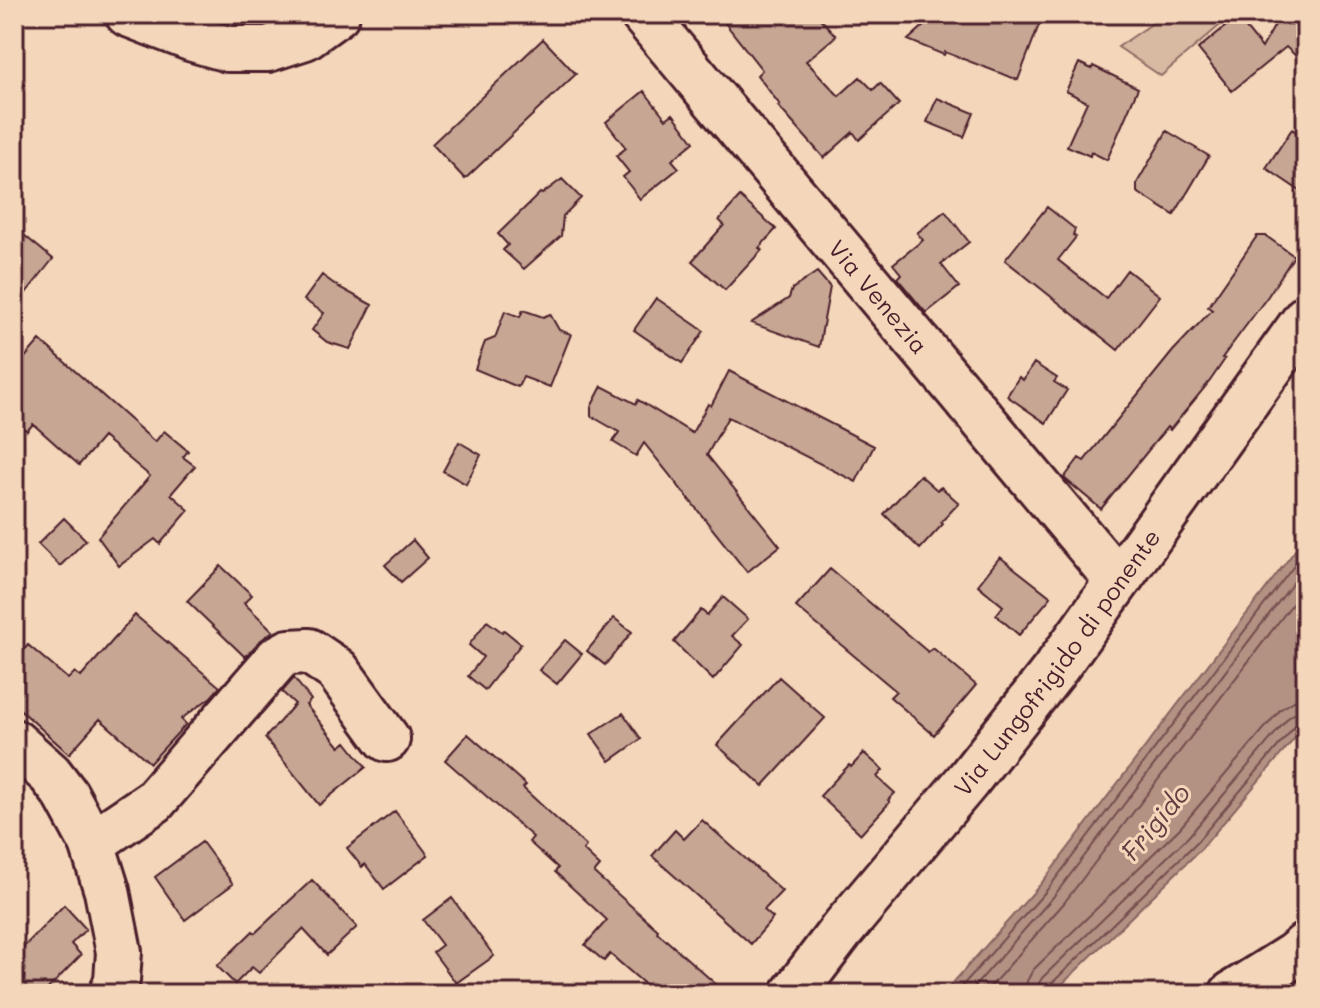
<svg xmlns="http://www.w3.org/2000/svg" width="1320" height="1008" viewBox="0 0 1320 1008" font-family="Mali,sans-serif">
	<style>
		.green { fill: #d8b9a2; stroke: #916c66; stroke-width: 2 }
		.water { fill: #b39183; stroke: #896360; stroke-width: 2 }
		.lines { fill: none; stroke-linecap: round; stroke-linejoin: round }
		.shore { stroke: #744d4e; stroke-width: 2 }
		.building { fill: #c7a694; stroke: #4a1f2b; stroke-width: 2 }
		.minor-casing { stroke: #4a1f2b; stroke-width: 50 }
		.minor { stroke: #f4d7ba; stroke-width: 44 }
		.labels { text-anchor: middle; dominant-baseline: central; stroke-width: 6; stroke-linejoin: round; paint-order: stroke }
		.street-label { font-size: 24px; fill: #4a1f2b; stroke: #f4d7ba }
		.water-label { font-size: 26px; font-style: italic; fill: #643c41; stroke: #f4d7ba }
	</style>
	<rect width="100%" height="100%" fill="#f4d7ba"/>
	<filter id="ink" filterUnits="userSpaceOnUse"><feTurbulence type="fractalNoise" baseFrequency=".0125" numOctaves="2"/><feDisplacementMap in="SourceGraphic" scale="16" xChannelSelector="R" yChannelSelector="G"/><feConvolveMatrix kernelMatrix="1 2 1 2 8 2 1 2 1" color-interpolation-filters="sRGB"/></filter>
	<g filter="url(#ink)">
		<path class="green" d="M 1166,14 L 1233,14 L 1161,76 L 1118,47 Z"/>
		<path class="water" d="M 1306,536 L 1306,725 L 1202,848 L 1052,994 L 943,994 L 1040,885 Z"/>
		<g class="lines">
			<path class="shore" d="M 955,994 L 1047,890 L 1306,550
				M 968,994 L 1054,896 L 1306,566
				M 984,994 L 1064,903 L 1306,586
				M 1025,994 L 1027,981 L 1033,970 L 1180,828 L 1281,709 L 1294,701 L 1306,699
				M 1037,994 L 1038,985 L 1042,978 L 1189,836 L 1289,717 L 1297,712 L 1306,711
				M 1047,994 L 1050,985 L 1196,843 L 1297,724 L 1306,721"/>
		</g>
		<path class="building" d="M 718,14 L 816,14 L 836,36 L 806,61 L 839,96 L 860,77 L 873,90 L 880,83 L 899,104 L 859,140 L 853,132 L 824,158 L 778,106 L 780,105 L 757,75 L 762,70 Z
			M 937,14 L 1018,14 L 1040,22 L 1018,80 L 945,52 L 944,55 L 908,40 Z
			M 1281,14 L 1306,14 L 1306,65 L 1286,47 L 1232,91 L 1198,49 L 1237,17 L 1262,48 Z
			M 543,39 L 576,74 L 465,179 L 432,144 Z
			M 1079,63 L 1092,69 L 1093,66 L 1138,88 L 1107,160 L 1091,152 L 1090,156 L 1067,146 L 1087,102 L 1066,91 Z
			M 644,91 L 666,119 L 673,114 L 694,142 L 672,160 L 679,168 L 640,199 L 623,177 L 629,172 L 616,156 L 626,148 L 606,122 Z
			M 937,98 L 974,113 L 964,137 L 927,122 Z
			M 1292,129 L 1306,139 L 1306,195 L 1266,168 Z
			M 1167,131 L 1209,156 L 1174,215 L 1137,192 L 1137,183 Z
			M 562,179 L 581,198 L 563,216 L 561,236 L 524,269 L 503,250 L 508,245 L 498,234 L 540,193 L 542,194 Z
			M 740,197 L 776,229 L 759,248 L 762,250 L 725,290 L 692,261 L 724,225 L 719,220 Z
			M 1047,207 L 1075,229 L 1073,235 L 1076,237 L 1058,260 L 1106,298 L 1127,270 L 1160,296 L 1118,350 L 1005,260 Z
			M 945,211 L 969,242 L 941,264 L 959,287 L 926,313 L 897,278 L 901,274 L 893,264 L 923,240 L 917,233 Z
			M 14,227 L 53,259 L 14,308 Z
			M 1257,236 L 1266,236 L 1294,256 L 1268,296 L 1222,358 L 1225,359 L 1210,381 L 1170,430 L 1167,427 L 1101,509 L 1064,478 L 1079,458 L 1084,461 L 1173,351 L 1212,310 L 1208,307 Z
			M 817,272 L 830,287 L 819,347 L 751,323 L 789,298 L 792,289 Z
			M 322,275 L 337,286 L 372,305 L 350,349 L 327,342 L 312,330 L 324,313 L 304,300 Z
			M 656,298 L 704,331 L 682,363 L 634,330 Z
			M 523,310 L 543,317 L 550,314 L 559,330 L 571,334 L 550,387 L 523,377 L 518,387 L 475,369 L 485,342 L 495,338 L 505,311 L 520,317 Z
			M 40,340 L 155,442 L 164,431 L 188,451 L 183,457 L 195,466 L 171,494 L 189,510 L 160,544 L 155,539 L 119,566 L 98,537 L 150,476 L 103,437 L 79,465 L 33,424 L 27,431 L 14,419 L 14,370 Z
			M 1034,363 L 1057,378 L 1054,382 L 1067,390 L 1046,423 L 1007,396 L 1019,377 L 1023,380 Z
			M 729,371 L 874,446 L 856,482 L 728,417 L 707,455 L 780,546 L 747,572 L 644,443 L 636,456 L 613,442 L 619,432 L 591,416 L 591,407 L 602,386 L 636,404 L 638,400 L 692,433 L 708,404 L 711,406 Z
			M 459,442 L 481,455 L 466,484 L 443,471 Z
			M 920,475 L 937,490 L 941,487 L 959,503 L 941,522 L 943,524 L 920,549 L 884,514 Z
			M 64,518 L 86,540 L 60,566 L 38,544 Z
			M 413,540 L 428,558 L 401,582 L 385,565 Z
			M 1000,557 L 1051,597 L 1019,635 L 996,615 L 1003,606 L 978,585 Z
			M 221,566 L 252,595 L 244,603 L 273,631 L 260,641 L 245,657 L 187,601 Z
			M 830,569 L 928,652 L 933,648 L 976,685 L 934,735 L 890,697 L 896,691 L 796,607 Z
			M 723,597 L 748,619 L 732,636 L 743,645 L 713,680 L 674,642 L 701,610 L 707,615 Z
			M 135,615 L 220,687 L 211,697 L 181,719 L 186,724 L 150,763 L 100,719 L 69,754 L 14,704 L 14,661 L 28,645 L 68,679 L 75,672 L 81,677 Z
			M 614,618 L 632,632 L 605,665 L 587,651 Z
			M 487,621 L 502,632 L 504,630 L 521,644 L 485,690 L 468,676 L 483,657 L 469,645 Z
			M 565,640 L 582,654 L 557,684 L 539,670 Z
			M 779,677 L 825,718 L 763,786 L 717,745 Z
			M 294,678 L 311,700 L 306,705 L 340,747 L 346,742 L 366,767 L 319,805 L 265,738 L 295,704 L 282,692 Z
			M 623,713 L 641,739 L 610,761 L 591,734 Z
			M 468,734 L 526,785 L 523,788 L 586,846 L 583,850 L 600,866 L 594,873 L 658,930 L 657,932 L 727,994 L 656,994 L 610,954 L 604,961 L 585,945 L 607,920 L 555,872 L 558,868 L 529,842 L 533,837 L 445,760 Z
			M 864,753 L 883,770 L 877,777 L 895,793 L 888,800 L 890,802 L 861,834 L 820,796 L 849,765 L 851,767 Z
			M 395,811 L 428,855 L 384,889 L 365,864 L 362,867 L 347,848 Z
			M 702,820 L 782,891 L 764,910 L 773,918 L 751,944 L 652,856 L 675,830 L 684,839 Z
			M 202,842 L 233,884 L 185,920 L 155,877 Z
			M 312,880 L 357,927 L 327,955 L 303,929 L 259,973 L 252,967 L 235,984 L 217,966 L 253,931 L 255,933 Z
			M 452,898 L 494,956 L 456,983 L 433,952 L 442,945 L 423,920 Z
			M 64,905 L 86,929 L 71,944 L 81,955 L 43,994 L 14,994 L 14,988 L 24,977 L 14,967 L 14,957 Z"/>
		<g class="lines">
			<g class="minor-casing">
				<g id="minor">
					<path d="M 128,14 L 190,38 L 228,49 L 268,49 L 305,37 L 337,14"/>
					<path id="s1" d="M 643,14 L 1117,580"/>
					<path d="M 14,742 L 50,774 L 66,795 L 92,843 L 107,891 L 119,952 L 117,980 L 112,994"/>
					<path d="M 92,843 L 154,801 L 278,658 L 289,652 L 309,651 L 337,670 L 387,739"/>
					<path id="s2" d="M 793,994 L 841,931 L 968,780 L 1053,672 L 1306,318"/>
					<path d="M 1232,994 L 1294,955 L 1306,945"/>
				</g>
			</g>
			<use href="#minor" class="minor"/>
		</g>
	</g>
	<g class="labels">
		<g class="street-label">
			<text stroke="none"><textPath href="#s1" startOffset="368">Via Venezia</textPath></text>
			<text stroke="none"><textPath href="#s2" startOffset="424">Via Lungofrigido di ponente</textPath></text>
		</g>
		<g class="water-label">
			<text transform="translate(1155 822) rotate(-50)">Frigido</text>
		</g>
	</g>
	<rect width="1320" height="1008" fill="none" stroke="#f4d7ba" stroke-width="48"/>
	<rect x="24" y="24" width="1272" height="960" fill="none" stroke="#4a1f2b" stroke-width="3" filter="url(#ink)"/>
</svg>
